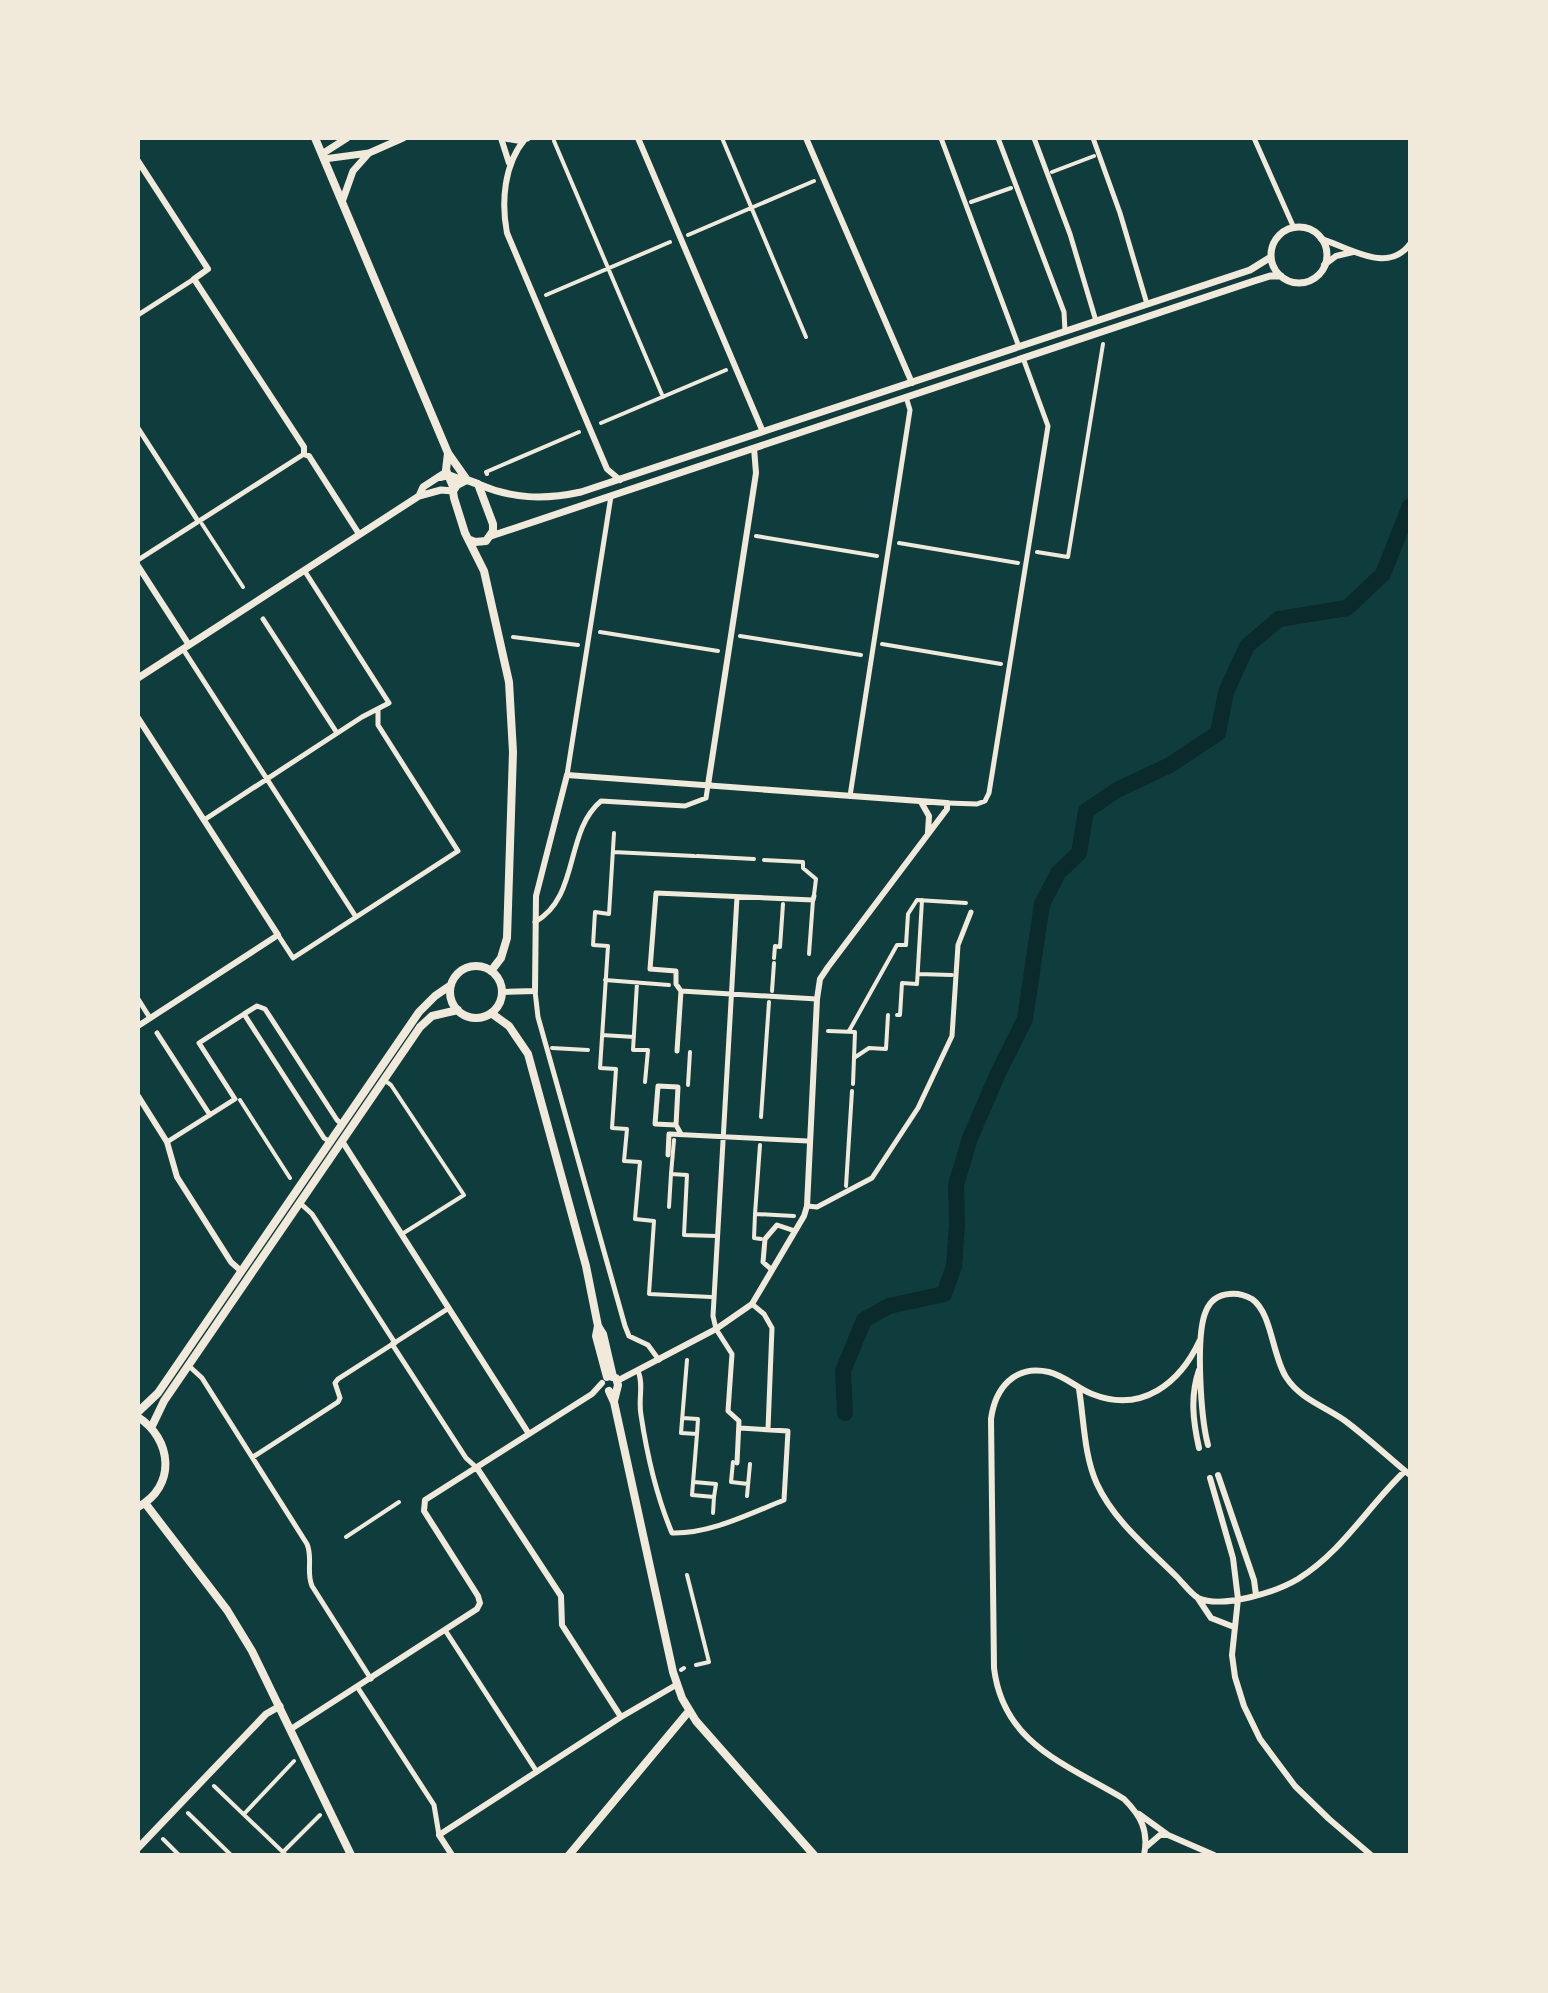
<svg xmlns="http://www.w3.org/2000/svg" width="1548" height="1993" viewBox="0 0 1548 1993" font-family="Manrope,sans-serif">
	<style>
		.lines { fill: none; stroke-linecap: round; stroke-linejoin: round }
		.river { stroke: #0a2a2b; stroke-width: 16 }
		.pedestrian { stroke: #f1e9da; stroke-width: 4 }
		.minor { stroke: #f1e9da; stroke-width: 5 }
		.tertiary { stroke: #f1e9da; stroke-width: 6 }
		.secondary { stroke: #f1e9da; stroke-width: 7 }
		.primary { stroke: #f1e9da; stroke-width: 8 }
	</style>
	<rect width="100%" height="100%" fill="#0f3d3e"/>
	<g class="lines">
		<path class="river" d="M 845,1413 L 843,1371 L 864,1320 L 889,1306 L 944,1294 L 954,1266 L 957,1225 L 956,1185 L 970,1138 L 999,1071 L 1025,1019 L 1042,904 L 1058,873 L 1079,853 L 1086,811 L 1117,790 L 1170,765 L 1218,733 L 1226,692 L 1247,646 L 1279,619 L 1347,608 L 1383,574 L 1410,506"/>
		<path class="pedestrian" d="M 722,138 L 806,337
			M 554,141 L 663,397
			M 1052,172 L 1094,156
			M 971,202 L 1011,188
			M 688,235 L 814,181
			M 546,295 L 670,242
			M 601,423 L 726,370
			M 487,474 L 486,472 L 579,432
			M 202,524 L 243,587
			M 756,536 L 877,556
			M 899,543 L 1018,563
			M 1037,552 L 1068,557 L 1103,344
			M 600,632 L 718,651
			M 740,636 L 861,655
			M 513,637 L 578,645
			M 882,644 L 1001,664
			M 614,833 L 609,914 L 595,912 L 593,945 L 608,946 L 600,1068 L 616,1069 L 612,1128 L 627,1129 L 624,1161 L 640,1162 L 635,1219 L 654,1221 L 649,1294 L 711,1297
			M 613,852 L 694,856
			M 697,856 L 754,859
			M 764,860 L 803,862 L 803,868 L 816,879 L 814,895
			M 809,954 L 813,900
			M 774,958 L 775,946 L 780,947 L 783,904
			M 918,974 L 952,975
			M 605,980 L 669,985
			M 637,983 L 633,1050 L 648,1050 L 645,1082
			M 772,991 L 774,963
			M 897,1015 L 900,1015 L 902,983 L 917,984 L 922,900
			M 828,1031 L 855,1032 L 853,1084
			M 849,1031 L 897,945 L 906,945 L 908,914 L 917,900 L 966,903
			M 602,1035 L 634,1037
			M 552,1048 L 588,1050
			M 854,1058 L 869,1048 L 886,1049 L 888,1015
			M 384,1080 L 391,1085 L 464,1195 L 402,1234
			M 688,1085 L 690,1052
			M 240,1100 L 290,1178
			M 761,1117 L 769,1002
			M 674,1140 L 671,1174 L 687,1175 L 684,1235 L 716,1236
			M 760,1145 L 755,1214 L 794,1216
			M 846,1186 L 852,1091
			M 669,1207 L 671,1174
			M 755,1214 L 754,1238 L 761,1239
			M 687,1360 L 681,1433 L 697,1434 L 692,1495 L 714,1497 L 713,1513
			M 683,1418 L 698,1419 L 697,1434
			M 733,1462 L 731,1482 L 748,1484
			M 694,1482 L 716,1484 L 714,1497
			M 747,1496 L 750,1464
			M 346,1537 L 399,1502
			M 687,1575 L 709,1662 L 696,1665
			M 681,1670 L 684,1668
			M 214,1786 L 286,1855
			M 188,1813 L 231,1855
			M 244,1814 L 294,1761
			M 163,1839 L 179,1855
			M 283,1852 L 320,1815"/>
		<path class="minor" d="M 941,138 L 1019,347
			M 998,138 L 1064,312 L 1065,331
			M 1034,138 L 1070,234 L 1096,321
			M 1093,138 L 1120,213 L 1147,304
			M 1254,138 L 1294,228
			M 138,315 L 194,279
			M 138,428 L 198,521
			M 138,560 L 304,454
			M 263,619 L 337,733
			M 183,649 L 356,917
			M 567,775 L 611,496
			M 850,796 L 910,410 L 906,397
			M 947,803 L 977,804 L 985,801 L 989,793 L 1048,426 L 1023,358
			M 204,820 L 362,717 L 389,703 L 304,570
			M 535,922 C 580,897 564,832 601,801 L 685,806 L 706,798 L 708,785
			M 278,935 L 293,958 L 458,851 L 378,725 L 378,710
			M 535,991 L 538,1017 L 625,1326 L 629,1336 L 648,1345 L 659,1360
			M 681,991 L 817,999
			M 138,999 L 150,1018
			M 157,1033 L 210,1115
			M 677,1051 L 681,991 L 676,984 L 676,971 L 650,969 L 656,893 L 813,900 L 814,896
			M 676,1125 L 655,1124 L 658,1086 L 678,1087 L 676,1125 L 681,1134
			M 167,1142 L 235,1099 L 199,1043 L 244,1014
			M 330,1142 L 324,1138 L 244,1014 L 257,1006 L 265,1009 L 337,1120 L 342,1124
			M 668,1155 L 669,1134 L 808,1141
			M 300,1203 L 312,1214 L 395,1343
			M 807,1206 L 817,1207 L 872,1178 L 918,1108 L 952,1036 L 958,945 L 971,912
			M 772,1270 L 763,1262 L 765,1239 L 777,1225 L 795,1231
			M 752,1304 L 764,1314 L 772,1328 L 768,1429
			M 392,1344 L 466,1458 L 477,1468
			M 189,1366 L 202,1378 L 307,1544 C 313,1558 306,1572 312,1586 L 371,1679
			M 638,1371 C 644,1384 638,1400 641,1415 C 647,1455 656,1495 672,1533 C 710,1534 749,1514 784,1500 L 788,1431 L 740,1428
			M 253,1457 L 338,1402 L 340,1398 L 335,1383 L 338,1379 L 449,1308
			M 737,1463 L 739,1421 L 728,1411 L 732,1354 L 716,1329 L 713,1316 L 737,897
			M 445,1630 L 537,1772
			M 358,1688 L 434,1805 L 439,1835"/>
		<path class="tertiary" d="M 501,138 L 509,163
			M 638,138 L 763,432
			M 806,138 L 912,383
			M 525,139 C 504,164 501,202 507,233 L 607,469 L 620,480
			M 138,161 L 208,269 L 194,279 L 304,447 L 304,454 L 309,456 L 359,534
			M 1321,239 C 1349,247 1387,275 1410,244
			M 1324,265 L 1336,256 L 1353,252
			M 138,566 L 189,645
			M 138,718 L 278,935 L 138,1026
			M 708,785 L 756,473 L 754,448
			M 921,802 L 929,816 L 928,832
			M 502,992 L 535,991 L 536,896 L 567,775 L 947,803 L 947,809 L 828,967 L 820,979 L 817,999 L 807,1206 L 804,1216 L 752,1304 L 716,1329 L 617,1381
			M 138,1096 L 167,1142 L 177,1177 L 231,1262 L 241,1271
			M 342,1141 L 529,1434
			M 1079,1389 C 1084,1420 1084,1456 1097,1484 C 1114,1521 1149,1549 1177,1577 C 1183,1583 1191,1594 1198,1598 C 1223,1609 1276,1592 1298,1579 C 1343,1551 1368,1506 1405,1471
			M 1208,1445 C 1201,1419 1195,1335 1206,1311 C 1210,1301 1218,1295 1229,1294 C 1237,1293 1245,1295 1252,1299 C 1272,1313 1272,1355 1286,1377 C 1300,1399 1324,1406 1344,1420 C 1367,1437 1388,1457 1410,1475
			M 1199,1448 C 1193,1421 1190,1396 1199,1370
			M 477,1468 L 561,1596 L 562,1625 L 621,1717
			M 1218,1475 L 1254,1580 L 1256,1595
			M 1210,1478 L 1233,1558 L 1238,1599 L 1232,1655 L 1235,1677 L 1244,1706 L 1260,1739 L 1295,1786 L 1329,1819 L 1371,1855
			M 1197,1597 L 1211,1618 L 1234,1627
			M 291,1729 L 477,1609 L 480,1603 L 478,1596 L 424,1511 L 425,1500 L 592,1394 L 602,1383
			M 1139,1814 L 1168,1835 L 1214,1855
			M 1146,1847 L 1160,1835 L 1168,1835
			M 452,1855 L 439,1835 L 621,1717 L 676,1685
			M 1144,1855 C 1149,1831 1141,1816 1124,1799 C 1066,1764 1003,1744 994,1668 L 991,1419 C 995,1389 1014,1364 1049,1372 C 1065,1376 1077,1388 1092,1394 C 1142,1414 1180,1383 1200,1340"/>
		<path class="secondary" d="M 505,138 L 517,140 L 527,138
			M 322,154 L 347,138
			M 324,159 L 369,153 L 403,138
			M 342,202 L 353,171 L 369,153
			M1271 255a28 28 0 1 1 56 0a28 28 0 1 1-56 0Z
			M 478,484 C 512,499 544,500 581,492 L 1250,270 L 1271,257
			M 419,496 L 423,487 L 443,474
			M 491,536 L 1254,281 L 1270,276 L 1281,276
			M 138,678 L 419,496 L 441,490 L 453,491
			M 138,1848 L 266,1714 L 280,1706"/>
		<path class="primary" d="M 315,138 L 448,453 L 467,480
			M 448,453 L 446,470 L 454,489
			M 440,477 L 448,475 L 464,481
			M 470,540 L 475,542 L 486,541 L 493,531 L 493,524 L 478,484 L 467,480 L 457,485 L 453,491 L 454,498 L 465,533 L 484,571 L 509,682 L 513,752 L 507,938 L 501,958 L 491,971
			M450 992a26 26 0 1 1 52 0a26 26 0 1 1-52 0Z
			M 491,1013 L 509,1026 L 528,1054 L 586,1266 L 598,1326 L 603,1334 L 613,1377
			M 598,1326 L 596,1336 L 607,1377
			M 609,1376 L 616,1378 L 618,1385 L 614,1401
			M 609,1391 L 614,1402 L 673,1672 L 682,1698 L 696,1721 L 814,1855
			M 138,1412 L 158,1393 L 419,1012 L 435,996 L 451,985
			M 138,1417 C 172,1439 177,1486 138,1507
			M 152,1426 L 164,1401 L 420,1027 L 432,1016 L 458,1010
			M 145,1503 L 227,1610 L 252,1651 L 351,1855
			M 569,1855 L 689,1711"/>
	</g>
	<rect width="1548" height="1993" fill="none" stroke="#f1e9da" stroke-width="280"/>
</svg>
